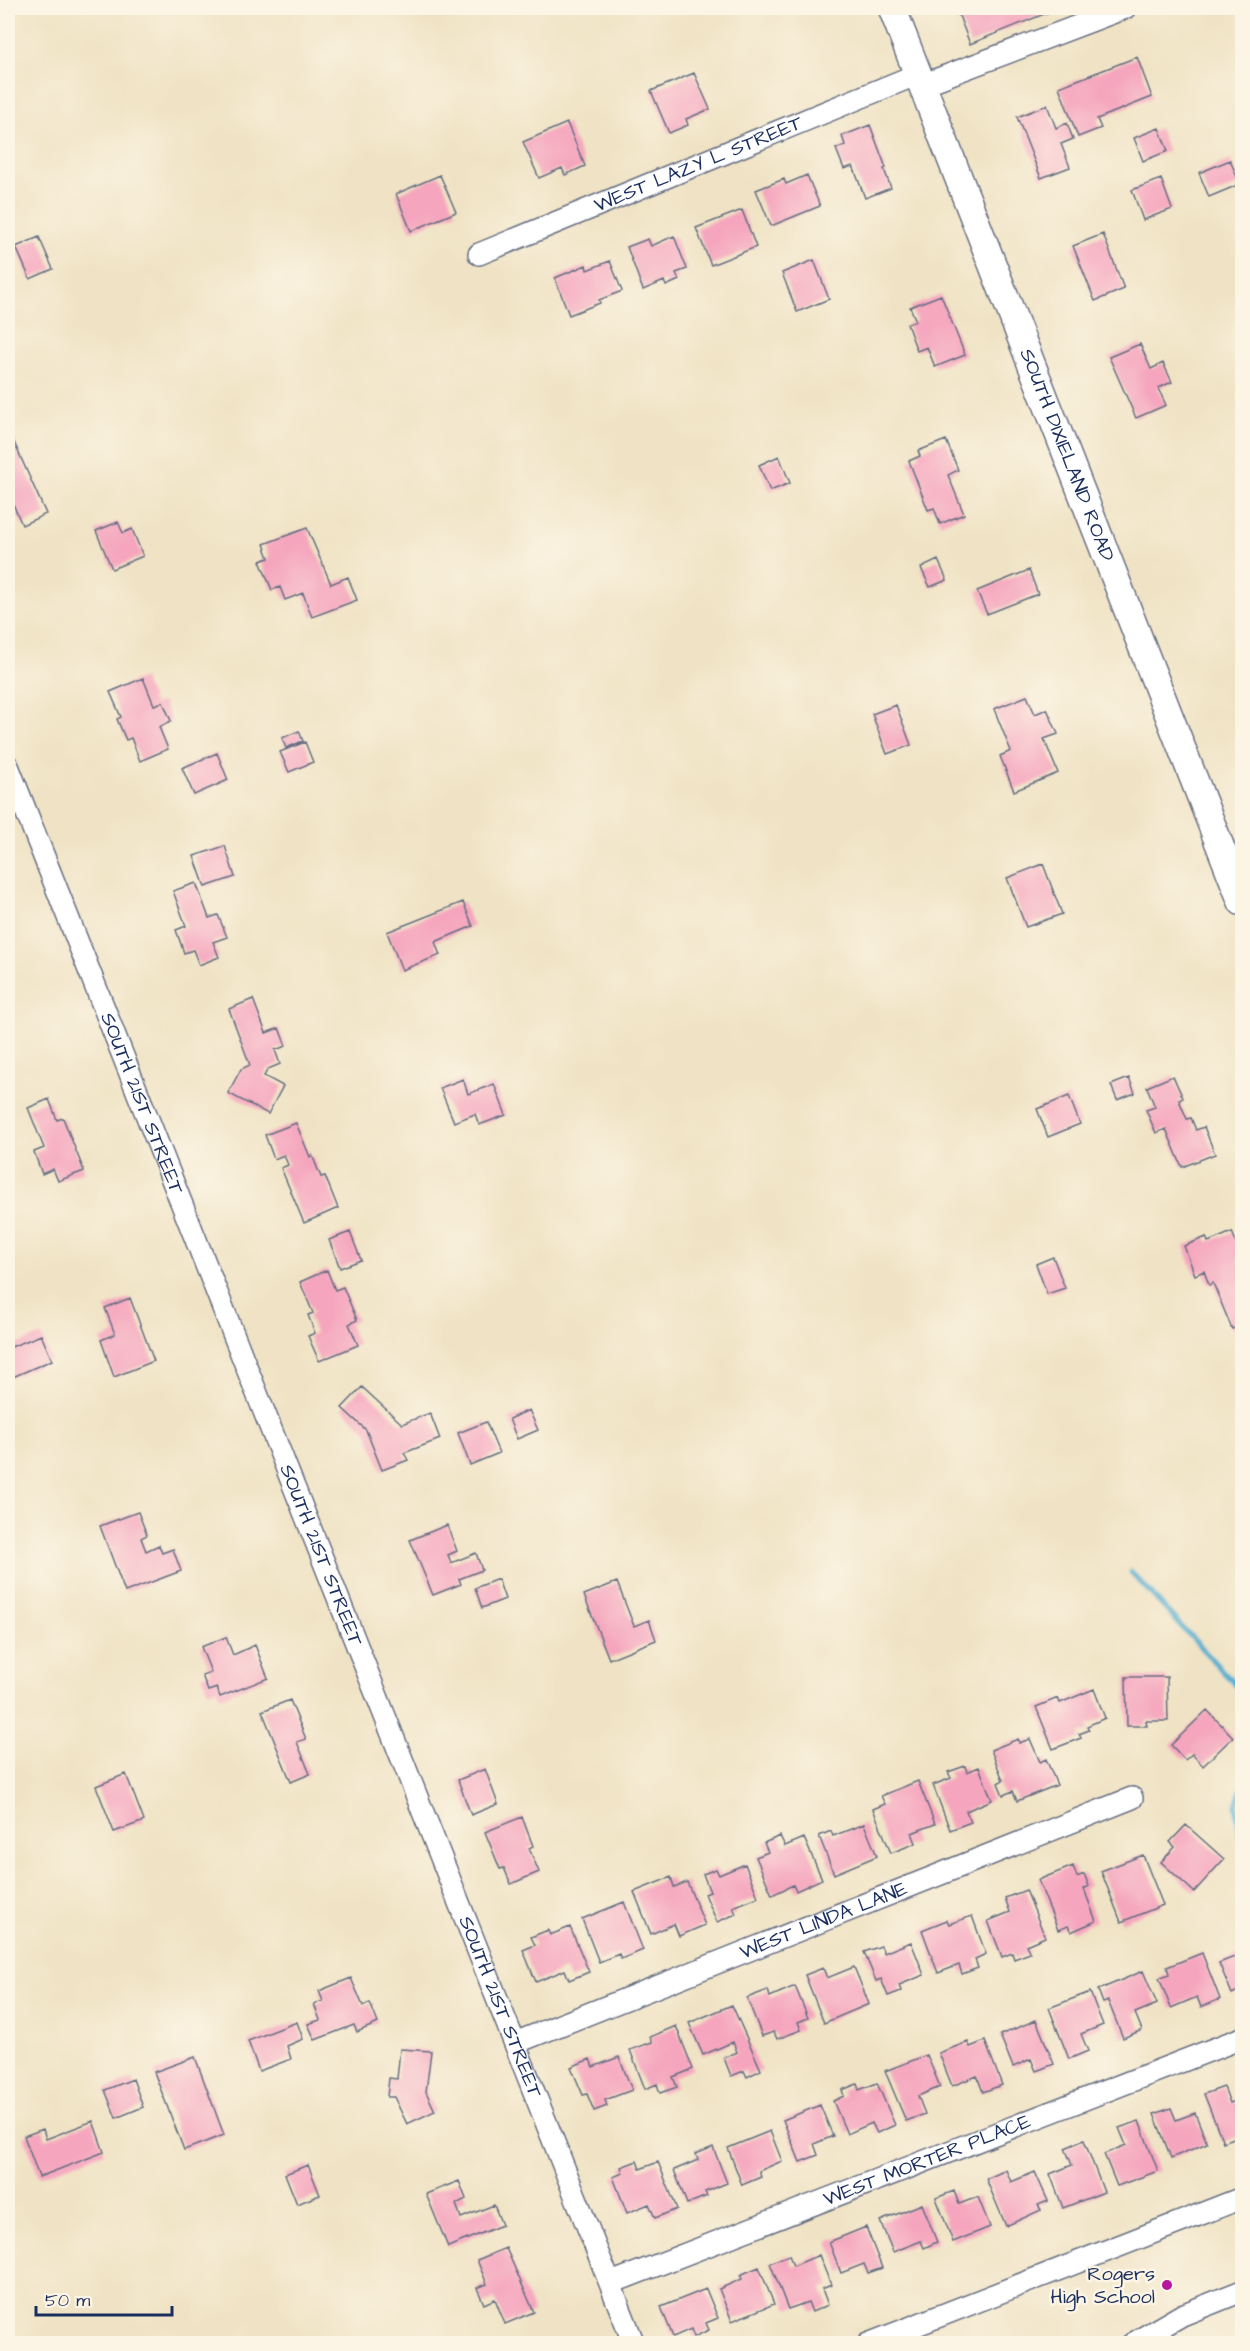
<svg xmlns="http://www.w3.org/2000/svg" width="1250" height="2351" viewBox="0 0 1250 2351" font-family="'Architects Daughter',sans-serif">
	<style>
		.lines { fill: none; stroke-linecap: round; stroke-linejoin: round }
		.stream { stroke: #52afd0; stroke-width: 5 }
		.building { fill: #f5a6be }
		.minor-casing { stroke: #666e82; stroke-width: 24 }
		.major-casing { stroke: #666e82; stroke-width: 30 }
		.minor { stroke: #fff; stroke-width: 21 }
		.major { stroke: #fff; stroke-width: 27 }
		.poi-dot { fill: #b5179e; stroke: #fcf5e5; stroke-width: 2 }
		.labels { text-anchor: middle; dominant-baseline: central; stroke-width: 5; stroke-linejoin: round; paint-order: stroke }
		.street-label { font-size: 20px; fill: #1b2f5e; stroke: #fcf5e5 }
		.poi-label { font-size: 20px; fill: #1b2f5e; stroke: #fcf5e5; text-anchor: end }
	</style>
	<rect width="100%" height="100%" fill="#fcf5e5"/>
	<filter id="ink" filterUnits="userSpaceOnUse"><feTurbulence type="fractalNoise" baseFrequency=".0167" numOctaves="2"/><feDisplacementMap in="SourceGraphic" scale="12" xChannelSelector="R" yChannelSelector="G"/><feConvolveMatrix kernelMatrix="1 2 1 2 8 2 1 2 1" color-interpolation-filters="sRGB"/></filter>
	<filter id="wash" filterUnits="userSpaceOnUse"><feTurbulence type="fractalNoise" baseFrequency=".008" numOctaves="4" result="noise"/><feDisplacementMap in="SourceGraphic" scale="24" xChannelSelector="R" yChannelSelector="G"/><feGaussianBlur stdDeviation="1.35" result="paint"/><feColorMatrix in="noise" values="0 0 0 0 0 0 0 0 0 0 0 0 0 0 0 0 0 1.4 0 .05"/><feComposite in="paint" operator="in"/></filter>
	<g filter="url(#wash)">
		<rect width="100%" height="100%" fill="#f0e3c5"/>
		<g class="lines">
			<path class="stream" d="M 1131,1572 L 1242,1692
				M 1242,1787 L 1236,1805 L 1242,1845"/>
		</g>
		<g id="blocks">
			<path class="building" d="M 956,8 L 1059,8 L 970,44 Z
				M 1137,57 L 1152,97 L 1097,119 L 1101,128 L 1078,137 L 1059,87 Z
				M 694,73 L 710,109 L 686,119 L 688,125 L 669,133 L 651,91 Z
				M 1047,105 L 1056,128 L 1067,123 L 1073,139 L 1061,144 L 1070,167 L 1041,178 L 1017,117 Z
				M 567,123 L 585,166 L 565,175 L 562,168 L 539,178 L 523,142 Z
				M 870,125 L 886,168 L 884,169 L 891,188 L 865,198 L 853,166 L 844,169 L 836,149 L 845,145 L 842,136 Z
				M 1159,128 L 1168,151 L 1143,161 L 1134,138 Z
				M 1230,160 L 1240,184 L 1209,197 L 1199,173 Z
				M 440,175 L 456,212 L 411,231 L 396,194 Z
				M 807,175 L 820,206 L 771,226 L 756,190 L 784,179 L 786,184 Z
				M 1161,179 L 1172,209 L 1143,220 L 1132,190 Z
				M 742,210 L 756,247 L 711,265 L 696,228 Z
				M 1103,234 L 1124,289 L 1095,301 L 1073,246 Z
				M 674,236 L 687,269 L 676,273 L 679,280 L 666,286 L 664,281 L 643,290 L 627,247 L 648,239 L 651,246 Z
				M 39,237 L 53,269 L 30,279 L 16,247 Z
				M 814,260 L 829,299 L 797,312 L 782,273 Z
				M 610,261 L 622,291 L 599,300 L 600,303 L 569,315 L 555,278 L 586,265 L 587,270 Z
				M 941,295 L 965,355 L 935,367 L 927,347 L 917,351 L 907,324 L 916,321 L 910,307 Z
				M 1140,344 L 1151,369 L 1163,363 L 1172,382 L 1158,388 L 1166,405 L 1136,418 L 1109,357 Z
				M 13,440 L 46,514 L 22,525 L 8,492 L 8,443 Z
				M 946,440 L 958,470 L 948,475 L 964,514 L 940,524 L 934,508 L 928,510 L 909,461 L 920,456 L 918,451 Z
				M 779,456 L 790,483 L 770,491 L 759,465 Z
				M 118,522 L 123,533 L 132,529 L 143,556 L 112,569 L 96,531 Z
				M 307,528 L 331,584 L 348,577 L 357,600 L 312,617 L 303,593 L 285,600 L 280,587 L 272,590 L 260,561 L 269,558 L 264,544 Z
				M 938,560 L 947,580 L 930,587 L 921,568 Z
				M 1029,570 L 1038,594 L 987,614 L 977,591 Z
				M 143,678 L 154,705 L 163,702 L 171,721 L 159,727 L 168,749 L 140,761 L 131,738 L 126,740 L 117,719 L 121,717 L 110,692 Z
				M 1027,696 L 1035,714 L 1047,709 L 1058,734 L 1044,739 L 1058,773 L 1014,791 L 1000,756 L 1011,751 L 994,709 Z
				M 896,705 L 911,745 L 887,754 L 872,714 Z
				M 299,731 L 303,741 L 286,748 L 282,738 Z
				M 305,742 L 313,762 L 289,772 L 280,752 Z
				M 217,753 L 228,780 L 194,795 L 182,768 Z
				M 225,846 L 235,877 L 205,887 L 194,856 Z
				M 1043,864 L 1062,914 L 1026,927 L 1007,878 Z
				M 196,883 L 209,918 L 218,915 L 227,937 L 213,942 L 219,957 L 199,965 L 193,950 L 184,953 L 176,930 L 186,926 L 173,891 Z
				M 463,902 L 473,926 L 435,942 L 440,955 L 402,970 L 387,932 Z
				M 253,999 L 266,1033 L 279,1028 L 286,1046 L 275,1050 L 280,1064 L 268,1069 L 264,1076 L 283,1086 L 268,1114 L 228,1093 L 241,1069 L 250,1065 L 229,1009 Z
				M 1173,1076 L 1183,1098 L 1179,1100 L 1187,1119 L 1191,1118 L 1196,1130 L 1204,1127 L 1215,1154 L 1182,1167 L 1166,1129 L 1156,1133 L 1146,1110 L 1155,1107 L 1147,1087 Z
				M 1129,1078 L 1135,1093 L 1117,1100 L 1111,1085 Z
				M 463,1079 L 468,1094 L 494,1084 L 506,1115 L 479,1125 L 475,1114 L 454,1122 L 440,1088 Z
				M 1069,1096 L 1080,1124 L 1048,1137 L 1037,1109 Z
				M 49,1099 L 57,1120 L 63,1118 L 84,1171 L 58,1181 L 53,1169 L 42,1174 L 34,1152 L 44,1148 L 28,1108 Z
				M 296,1123 L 310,1157 L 312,1155 L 321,1177 L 325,1176 L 338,1208 L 304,1223 L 281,1168 L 288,1165 L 284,1155 L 274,1159 L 265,1135 Z
				M 350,1232 L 361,1260 L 340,1268 L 329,1240 Z
				M 1232,1232 L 1242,1257 L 1238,1258 L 1240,1264 L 1242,1263 L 1242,1325 L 1232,1329 L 1213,1283 L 1209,1285 L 1204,1271 L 1195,1275 L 1184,1246 L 1206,1237 L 1208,1242 Z
				M 1053,1257 L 1065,1288 L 1047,1294 L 1036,1264 Z
				M 327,1270 L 335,1290 L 343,1287 L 357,1320 L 349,1324 L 358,1345 L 319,1361 L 308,1336 L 315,1333 L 308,1315 L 313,1313 L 300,1282 Z
				M 130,1298 L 154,1361 L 114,1377 L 101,1340 L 115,1334 L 105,1308 Z
				M 41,1335 L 52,1360 L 8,1379 L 8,1345 L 9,1344 L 11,1347 Z
				M 362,1387 L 402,1424 L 430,1413 L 440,1439 L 404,1453 L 408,1460 L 382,1470 L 366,1430 L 342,1408 Z
				M 529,1410 L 538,1430 L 517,1439 L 509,1419 Z
				M 486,1422 L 499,1453 L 470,1465 L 458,1433 Z
				M 138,1512 L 147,1535 L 141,1538 L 146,1551 L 159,1545 L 162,1553 L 173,1549 L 181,1571 L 125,1592 L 100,1526 Z
				M 447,1525 L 457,1551 L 448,1555 L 451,1563 L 476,1553 L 482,1570 L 459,1579 L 461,1584 L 433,1595 L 410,1540 Z
				M 498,1579 L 505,1599 L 482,1608 L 475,1588 Z
				M 617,1582 L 634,1626 L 649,1620 L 656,1640 L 609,1659 L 584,1595 Z
				M 226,1637 L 233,1655 L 255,1645 L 268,1678 L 220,1697 L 217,1688 L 208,1691 L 202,1675 L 211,1672 L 201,1647 Z
				M 1126,1677 L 1167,1677 L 1168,1721 L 1146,1721 L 1147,1726 L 1127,1726 Z
				M 1094,1689 L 1105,1718 L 1087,1726 L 1089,1730 L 1079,1734 L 1081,1738 L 1053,1749 L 1036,1707 L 1058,1698 L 1060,1703 Z
				M 290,1700 L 306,1739 L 297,1742 L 310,1774 L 291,1782 L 262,1711 Z
				M 1207,1710 L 1233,1737 L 1203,1766 L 1192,1754 L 1185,1760 L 1171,1745 Z
				M 1018,1739 L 1019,1743 L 1030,1739 L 1040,1762 L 1046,1759 L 1057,1785 L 1017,1801 L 1013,1791 L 1003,1795 L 998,1783 L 1003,1780 L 991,1750 Z
				M 965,1766 L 967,1772 L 979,1767 L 992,1800 L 966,1811 L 971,1822 L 950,1830 L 933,1785 L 951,1778 L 948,1772 Z
				M 485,1769 L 498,1804 L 471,1815 L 458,1780 Z
				M 126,1774 L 144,1821 L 114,1832 L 96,1786 Z
				M 918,1781 L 935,1824 L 912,1833 L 916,1843 L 891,1853 L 873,1809 L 885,1804 L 881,1796 Z
				M 522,1817 L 533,1846 L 529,1848 L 539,1872 L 511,1884 L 504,1868 L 500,1869 L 485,1832 Z
				M 864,1824 L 877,1856 L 834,1874 L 819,1836 L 831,1831 L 833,1836 Z
				M 1186,1825 L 1224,1859 L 1194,1892 L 1161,1862 L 1175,1847 L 1170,1842 Z
				M 780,1836 L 785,1846 L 804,1838 L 822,1879 L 796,1891 L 793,1885 L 772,1895 L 756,1857 L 768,1852 L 764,1843 Z
				M 1143,1855 L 1163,1905 L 1121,1922 L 1101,1871 Z
				M 745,1864 L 758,1897 L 733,1907 L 736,1914 L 717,1922 L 705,1894 L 710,1892 L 703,1874 L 716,1869 L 719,1875 Z
				M 1073,1866 L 1077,1877 L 1084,1874 L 1089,1886 L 1084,1889 L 1096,1921 L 1071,1932 L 1068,1926 L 1058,1930 L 1038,1880 Z
				M 671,1877 L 674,1887 L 687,1882 L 705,1925 L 679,1936 L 674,1924 L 651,1934 L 634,1892 Z
				M 1026,1890 L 1045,1937 L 1026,1945 L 1030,1953 L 1014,1959 L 1012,1953 L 1002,1957 L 988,1921 L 1010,1912 L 1005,1898 Z
				M 624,1902 L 643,1950 L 621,1959 L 619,1954 L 599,1962 L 582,1919 Z
				M 972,1916 L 986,1954 L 975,1959 L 978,1968 L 962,1974 L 959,1965 L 938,1973 L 922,1930 L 947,1920 L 949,1924 Z
				M 570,1927 L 589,1972 L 569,1980 L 565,1970 L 536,1982 L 523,1950 L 535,1945 L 531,1937 L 548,1930 L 550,1935 Z
				M 911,1942 L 924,1975 L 899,1985 L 901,1991 L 888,1996 L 881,1979 L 876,1981 L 864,1952 L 881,1946 L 884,1953 Z
				M 1202,1953 L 1220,1999 L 1201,2007 L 1197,1997 L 1171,2008 L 1159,1978 L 1169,1974 L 1167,1967 Z
				M 1242,1954 L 1242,1989 L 1232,1994 L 1219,1963 Z
				M 854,1967 L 869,2004 L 824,2023 L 805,1975 L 823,1968 L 827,1978 Z
				M 1143,1971 L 1157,2004 L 1135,2013 L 1142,2030 L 1123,2038 L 1108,2001 L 1103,2003 L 1098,1990 Z
				M 351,1978 L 363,2006 L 370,2003 L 378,2023 L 357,2032 L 354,2025 L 315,2040 L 308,2024 L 320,2020 L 314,2004 L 323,2001 L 319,1991 Z
				M 795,1986 L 808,2018 L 798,2022 L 801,2030 L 777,2039 L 774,2032 L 762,2036 L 747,1998 L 768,1990 L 770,1997 Z
				M 1090,1992 L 1103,2025 L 1081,2034 L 1088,2051 L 1069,2059 L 1049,2008 Z
				M 732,2005 L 761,2070 L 747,2077 L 744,2071 L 731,2076 L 724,2058 L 737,2052 L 733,2042 L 703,2055 L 689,2023 Z
				M 1036,2020 L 1054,2064 L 1036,2071 L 1031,2059 L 1013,2067 L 1000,2035 Z
				M 297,2022 L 303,2039 L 287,2046 L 291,2059 L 259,2071 L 248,2041 Z
				M 676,2026 L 693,2069 L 673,2077 L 677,2087 L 660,2093 L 657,2084 L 645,2089 L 630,2050 L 652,2042 L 650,2037 Z
				M 985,2041 L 1002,2085 L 983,2092 L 977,2076 L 952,2086 L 939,2053 L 968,2042 L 970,2047 Z
				M 400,2049 L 431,2051 L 426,2092 L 435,2111 L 407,2124 L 394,2097 L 387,2097 L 389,2078 L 397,2079 Z
				M 927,2055 L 940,2087 L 918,2096 L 925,2114 L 906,2121 L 885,2071 Z
				M 195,2057 L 224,2135 L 184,2150 L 154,2072 Z
				M 619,2057 L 632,2090 L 605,2100 L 607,2106 L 594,2111 L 587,2094 L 583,2095 L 571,2067 L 590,2059 L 593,2067 Z
				M 133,2079 L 143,2107 L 116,2118 L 105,2090 Z
				M 877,2083 L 895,2125 L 877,2133 L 872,2123 L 847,2134 L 833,2101 L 844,2096 L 842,2090 L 857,2084 L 859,2090 Z
				M 1224,2087 L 1230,2103 L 1242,2098 L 1242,2135 L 1223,2142 L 1204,2094 Z
				M 820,2105 L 833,2136 L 814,2144 L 818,2155 L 800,2162 L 783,2120 Z
				M 1171,2108 L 1176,2120 L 1195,2113 L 1207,2143 L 1171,2158 L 1154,2114 Z
				M 93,2121 L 104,2152 L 39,2177 L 24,2136 L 43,2129 L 46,2139 Z
				M 1139,2121 L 1158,2171 L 1117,2186 L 1104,2154 L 1126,2145 L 1119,2128 Z
				M 770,2131 L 782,2161 L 759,2171 L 761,2177 L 742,2185 L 728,2148 Z
				M 1084,2140 L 1104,2192 L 1063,2208 L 1050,2174 L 1072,2165 L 1065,2148 Z
				M 713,2147 L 727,2183 L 705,2192 L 707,2196 L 687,2204 L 674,2170 L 698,2160 L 696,2154 Z
				M 637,2161 L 640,2169 L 658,2162 L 677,2209 L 655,2218 L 649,2204 L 627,2213 L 613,2177 L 623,2173 L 621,2167 Z
				M 308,2165 L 320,2195 L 297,2204 L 285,2174 Z
				M 1006,2170 L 1011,2182 L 1035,2172 L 1048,2201 L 1038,2205 L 1041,2210 L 1006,2226 L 986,2179 Z
				M 459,2181 L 466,2199 L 456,2204 L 461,2218 L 494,2205 L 502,2225 L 448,2247 L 426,2194 Z
				M 954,2191 L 959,2204 L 978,2197 L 990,2227 L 953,2242 L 936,2198 Z
				M 922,2204 L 937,2242 L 924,2248 L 921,2241 L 893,2252 L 880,2221 Z
				M 866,2227 L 882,2268 L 868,2273 L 864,2264 L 841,2273 L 829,2242 Z
				M 506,2248 L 534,2312 L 505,2324 L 495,2299 L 484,2304 L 477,2288 L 487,2284 L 477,2260 Z
				M 789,2255 L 793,2266 L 819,2255 L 831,2285 L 822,2289 L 828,2305 L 812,2312 L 808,2302 L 788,2309 L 770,2263 Z
				M 759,2267 L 774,2304 L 732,2321 L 719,2289 L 742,2279 L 740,2275 Z
				M 706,2289 L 718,2318 L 706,2323 L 709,2330 L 694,2337 L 691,2329 L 673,2337 L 661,2307 Z"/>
		</g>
	</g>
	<g filter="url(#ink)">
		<use href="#blocks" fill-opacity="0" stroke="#666e82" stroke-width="1.5"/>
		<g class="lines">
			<g class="minor-casing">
				<g id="minor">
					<path d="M 922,85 L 1125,8"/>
					<path id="s1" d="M 479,254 L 918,74"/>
					<path id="s2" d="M 8,766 L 634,2344"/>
					<path id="s3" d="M 515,2043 L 1132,1798"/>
					<path id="s4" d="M 611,2283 L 1242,2038"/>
					<path d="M 868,2344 L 1242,2198"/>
					<path d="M 1132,2344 L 1182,2315 L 1242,2291"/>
				</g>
			</g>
			<g class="major-casing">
				<g id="major">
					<path id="s5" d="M 892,8 L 1242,902"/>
				</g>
			</g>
			<use href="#minor" class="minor"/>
			<use href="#major" class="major"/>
		</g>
	</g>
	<circle class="poi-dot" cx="1167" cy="2285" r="6"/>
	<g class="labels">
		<g class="street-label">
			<text stroke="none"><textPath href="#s1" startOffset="237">WEST LAZY L STREET</textPath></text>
			<text stroke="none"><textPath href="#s5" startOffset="480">SOUTH DIXIELAND ROAD</textPath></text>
			<text stroke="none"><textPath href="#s2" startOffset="363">SOUTH 21ST STREET</textPath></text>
			<text stroke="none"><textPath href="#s2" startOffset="849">SOUTH 21ST STREET</textPath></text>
			<text stroke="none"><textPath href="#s3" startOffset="332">WEST LINDA LANE</textPath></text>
			<text stroke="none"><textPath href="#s2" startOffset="1335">SOUTH 21ST STREET</textPath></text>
			<text stroke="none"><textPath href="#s4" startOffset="339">WEST MORTER PLACE</textPath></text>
		</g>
		<g class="poi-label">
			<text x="1155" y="2274">Rogers<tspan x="1155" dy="23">High School</tspan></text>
		</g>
	</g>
	<rect width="1250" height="2351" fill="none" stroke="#fcf5e5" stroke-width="30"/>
	<path d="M36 2306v9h136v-9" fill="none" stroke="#1b2f5e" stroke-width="3"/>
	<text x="45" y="2306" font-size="18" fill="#1b2f5e" stroke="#fcf5e5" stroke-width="4.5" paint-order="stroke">50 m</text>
</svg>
